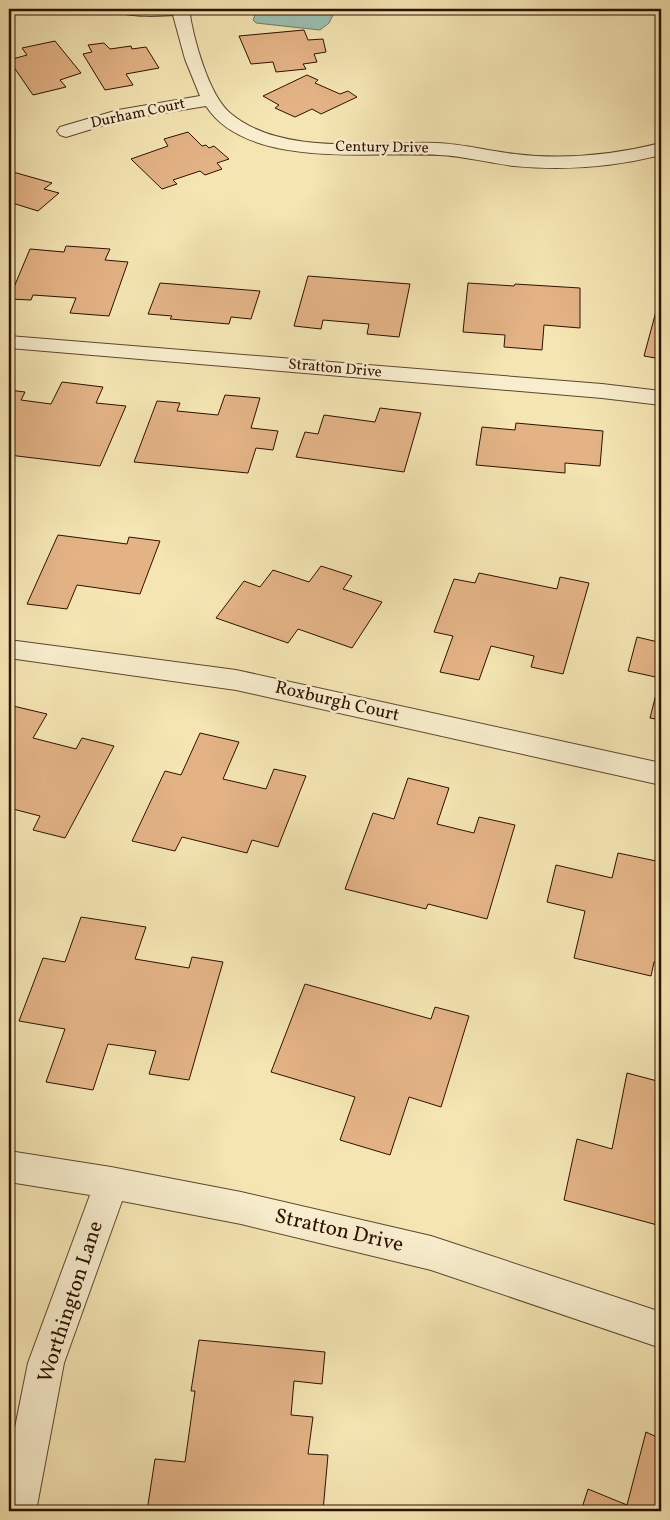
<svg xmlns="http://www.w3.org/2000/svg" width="670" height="1520" viewBox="0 0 670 1520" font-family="Vollkorn,serif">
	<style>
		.water { fill: #9cbfb1; stroke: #70796a }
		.building { fill: #e3b386; stroke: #2d1100 }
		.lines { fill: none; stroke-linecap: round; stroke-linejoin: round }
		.minor-casing { stroke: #5f462d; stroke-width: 2 }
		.minor { fill: #f8eece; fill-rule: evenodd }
		.labels { text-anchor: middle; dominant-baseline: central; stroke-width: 5; stroke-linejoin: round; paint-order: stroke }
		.far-street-label { font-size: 15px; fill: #2d1100; stroke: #f8eece }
		.street-label { font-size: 18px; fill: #2d1100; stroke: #f8eece }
		.near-street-label { font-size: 21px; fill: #2d1100; stroke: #f8eece }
	</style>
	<rect width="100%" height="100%" fill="#f4e5b3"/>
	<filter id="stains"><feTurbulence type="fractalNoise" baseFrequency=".004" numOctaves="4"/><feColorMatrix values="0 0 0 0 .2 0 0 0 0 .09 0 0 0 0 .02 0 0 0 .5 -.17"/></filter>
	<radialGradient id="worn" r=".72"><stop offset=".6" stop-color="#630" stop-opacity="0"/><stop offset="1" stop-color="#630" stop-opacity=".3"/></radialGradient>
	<path class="water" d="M 265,9 L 336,9 L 329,23 L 320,30 L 256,23 L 253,20 L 255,15 Z"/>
	<path class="building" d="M 304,30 L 308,40 L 323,39 L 326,52 L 314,54 L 317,62 L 303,64 L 306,69 L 276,72 L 273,62 L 251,64 L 239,36 Z
		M 55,41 L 81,73 L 60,80 L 66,87 L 33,95 L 9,60 L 27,55 L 22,48 Z
		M 104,43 L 110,49 L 131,46 L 132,49 L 146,47 L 159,68 L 126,74 L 133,85 L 105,90 L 83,54 L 92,52 L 88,45 Z
		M 307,75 L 318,80 L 315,83 L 340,94 L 348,91 L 357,97 L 321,114 L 312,109 L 295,117 L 275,108 L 279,105 L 263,96 Z
		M 188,132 L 202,146 L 206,145 L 209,148 L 214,146 L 229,159 L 217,163 L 222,169 L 205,175 L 200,171 L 173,180 L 177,184 L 162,189 L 131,159 L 168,146 L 164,139 Z
		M 13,172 L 52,183 L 44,189 L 59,193 L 38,211 L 9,202 L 9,175 Z
		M 66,246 L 110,249 L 105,260 L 128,262 L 109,316 L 70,313 L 76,298 L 33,295 L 31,300 L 9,299 L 30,249 L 64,252 Z
		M 308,276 L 410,284 L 399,337 L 367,334 L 369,324 L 323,320 L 321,329 L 294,326 Z
		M 160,283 L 260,291 L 251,319 L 231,317 L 229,324 L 170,319 L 172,316 L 148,314 Z
		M 468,283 L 514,286 L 515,284 L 580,288 L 580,328 L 544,325 L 542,350 L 504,347 L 505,335 L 463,332 Z
		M 658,304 L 661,304 L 661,359 L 644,356 Z
		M 62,382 L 103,387 L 96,403 L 126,406 L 100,466 L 9,455 L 9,390 L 25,392 L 21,400 L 51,404 Z
		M 225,395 L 260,398 L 251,428 L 278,431 L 273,450 L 256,448 L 248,473 L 134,462 L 157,401 L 180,403 L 177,411 L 218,415 Z
		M 380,408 L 421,413 L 404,472 L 296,457 L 305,432 L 318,434 L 324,415 L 375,422 Z
		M 516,423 L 603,431 L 600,466 L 565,463 L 565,473 L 476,465 L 482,427 L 515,430 Z
		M 58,535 L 127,544 L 129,537 L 160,541 L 140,594 L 77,585 L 67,609 L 27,604 Z
		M 321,566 L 352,576 L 343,589 L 382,602 L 352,648 L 298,629 L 288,643 L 216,618 L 244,581 L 260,587 L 273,570 L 309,582 Z
		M 479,573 L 557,589 L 560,577 L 589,583 L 563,674 L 531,667 L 534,656 L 491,646 L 479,680 L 440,672 L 453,636 L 434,632 L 454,579 L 475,583 Z
		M 661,631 L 661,720 L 650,718 L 660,678 L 628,671 L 637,637 L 658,642 Z
		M 9,705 L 47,714 L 33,738 L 76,749 L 82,738 L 114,746 L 65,838 L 33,830 L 40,816 L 9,808 Z
		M 200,733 L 239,742 L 223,779 L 266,789 L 274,769 L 306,776 L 278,847 L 252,840 L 247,853 L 182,837 L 175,851 L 132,841 L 165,771 L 181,775 Z
		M 408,778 L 449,788 L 437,824 L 474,833 L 479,817 L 515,825 L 487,919 L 428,904 L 426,909 L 345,889 L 373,813 L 394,819 Z
		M 618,853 L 661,862 L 659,882 L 661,883 L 661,964 L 654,962 L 651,976 L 574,958 L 585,911 L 547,902 L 556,865 L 612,878 Z
		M 81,917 L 146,927 L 135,959 L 189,968 L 192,957 L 223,962 L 189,1080 L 149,1074 L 156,1051 L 108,1044 L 93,1090 L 46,1082 L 65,1029 L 19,1021 L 43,958 L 65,962 Z
		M 305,984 L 431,1019 L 435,1007 L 469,1016 L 441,1107 L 409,1097 L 390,1155 L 340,1140 L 355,1097 L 271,1072 Z
		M 627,1073 L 661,1082 L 661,1226 L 564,1200 L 577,1139 L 612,1149 Z
		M 199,1340 L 325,1352 L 322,1384 L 294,1381 L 291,1415 L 313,1417 L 308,1454 L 328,1455 L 323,1511 L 147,1511 L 155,1459 L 185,1462 L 195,1391 L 191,1391 Z
		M 646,1432 L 661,1439 L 661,1511 L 581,1511 L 588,1489 L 627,1505 Z"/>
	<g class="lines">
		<g class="minor-casing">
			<path id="minor" d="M 119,9 L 189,9 C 193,37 208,94 230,113 C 282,157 373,141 436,143 C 463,144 488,151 515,154 C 564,160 613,155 661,143 L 661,155 C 613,167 564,171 514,166 C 489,163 464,156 439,155 C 374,151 247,170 206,106 L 121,120 L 66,137 L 60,135 L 57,131 L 60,127 L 118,110 L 200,96 L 185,59 L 173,15 C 156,16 138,17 121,13 Z
				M 9,336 L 602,384 L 661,391 L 661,405 L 602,398 L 9,348 Z
				M 9,640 L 236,670 L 661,763 L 661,785 L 236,690 L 9,658 Z
				M 9,1151 L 111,1167 L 241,1192 L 431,1236 L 661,1312 L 661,1348 L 431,1270 L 241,1224 L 122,1201 L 64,1363 L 36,1511 L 9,1511 L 9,1457 L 28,1363 L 90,1195 L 9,1182 Z"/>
		</g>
		<use href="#minor" class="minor"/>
	</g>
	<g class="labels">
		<g class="far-street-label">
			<text transform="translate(138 114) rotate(-12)">Durham Court</text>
			<text transform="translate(382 148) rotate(1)">Century Drive</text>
			<text transform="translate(335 369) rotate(5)">Stratton Drive</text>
		</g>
		<g class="street-label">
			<text transform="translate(337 702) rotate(13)">Roxburgh Court</text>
		</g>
		<g class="near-street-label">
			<text transform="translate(339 1231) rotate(13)">Stratton Drive</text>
			<text transform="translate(71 1302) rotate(-72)">Worthington Lane</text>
		</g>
	</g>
	<rect width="670" height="1520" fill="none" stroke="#f4e5b3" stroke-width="30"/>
	<rect x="10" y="10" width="650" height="1500" fill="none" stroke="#2d1100" stroke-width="2.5"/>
	<rect x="15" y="15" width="640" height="1490" fill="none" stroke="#2d1100"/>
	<rect width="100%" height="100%" filter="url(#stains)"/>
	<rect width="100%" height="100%" fill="url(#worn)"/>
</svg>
